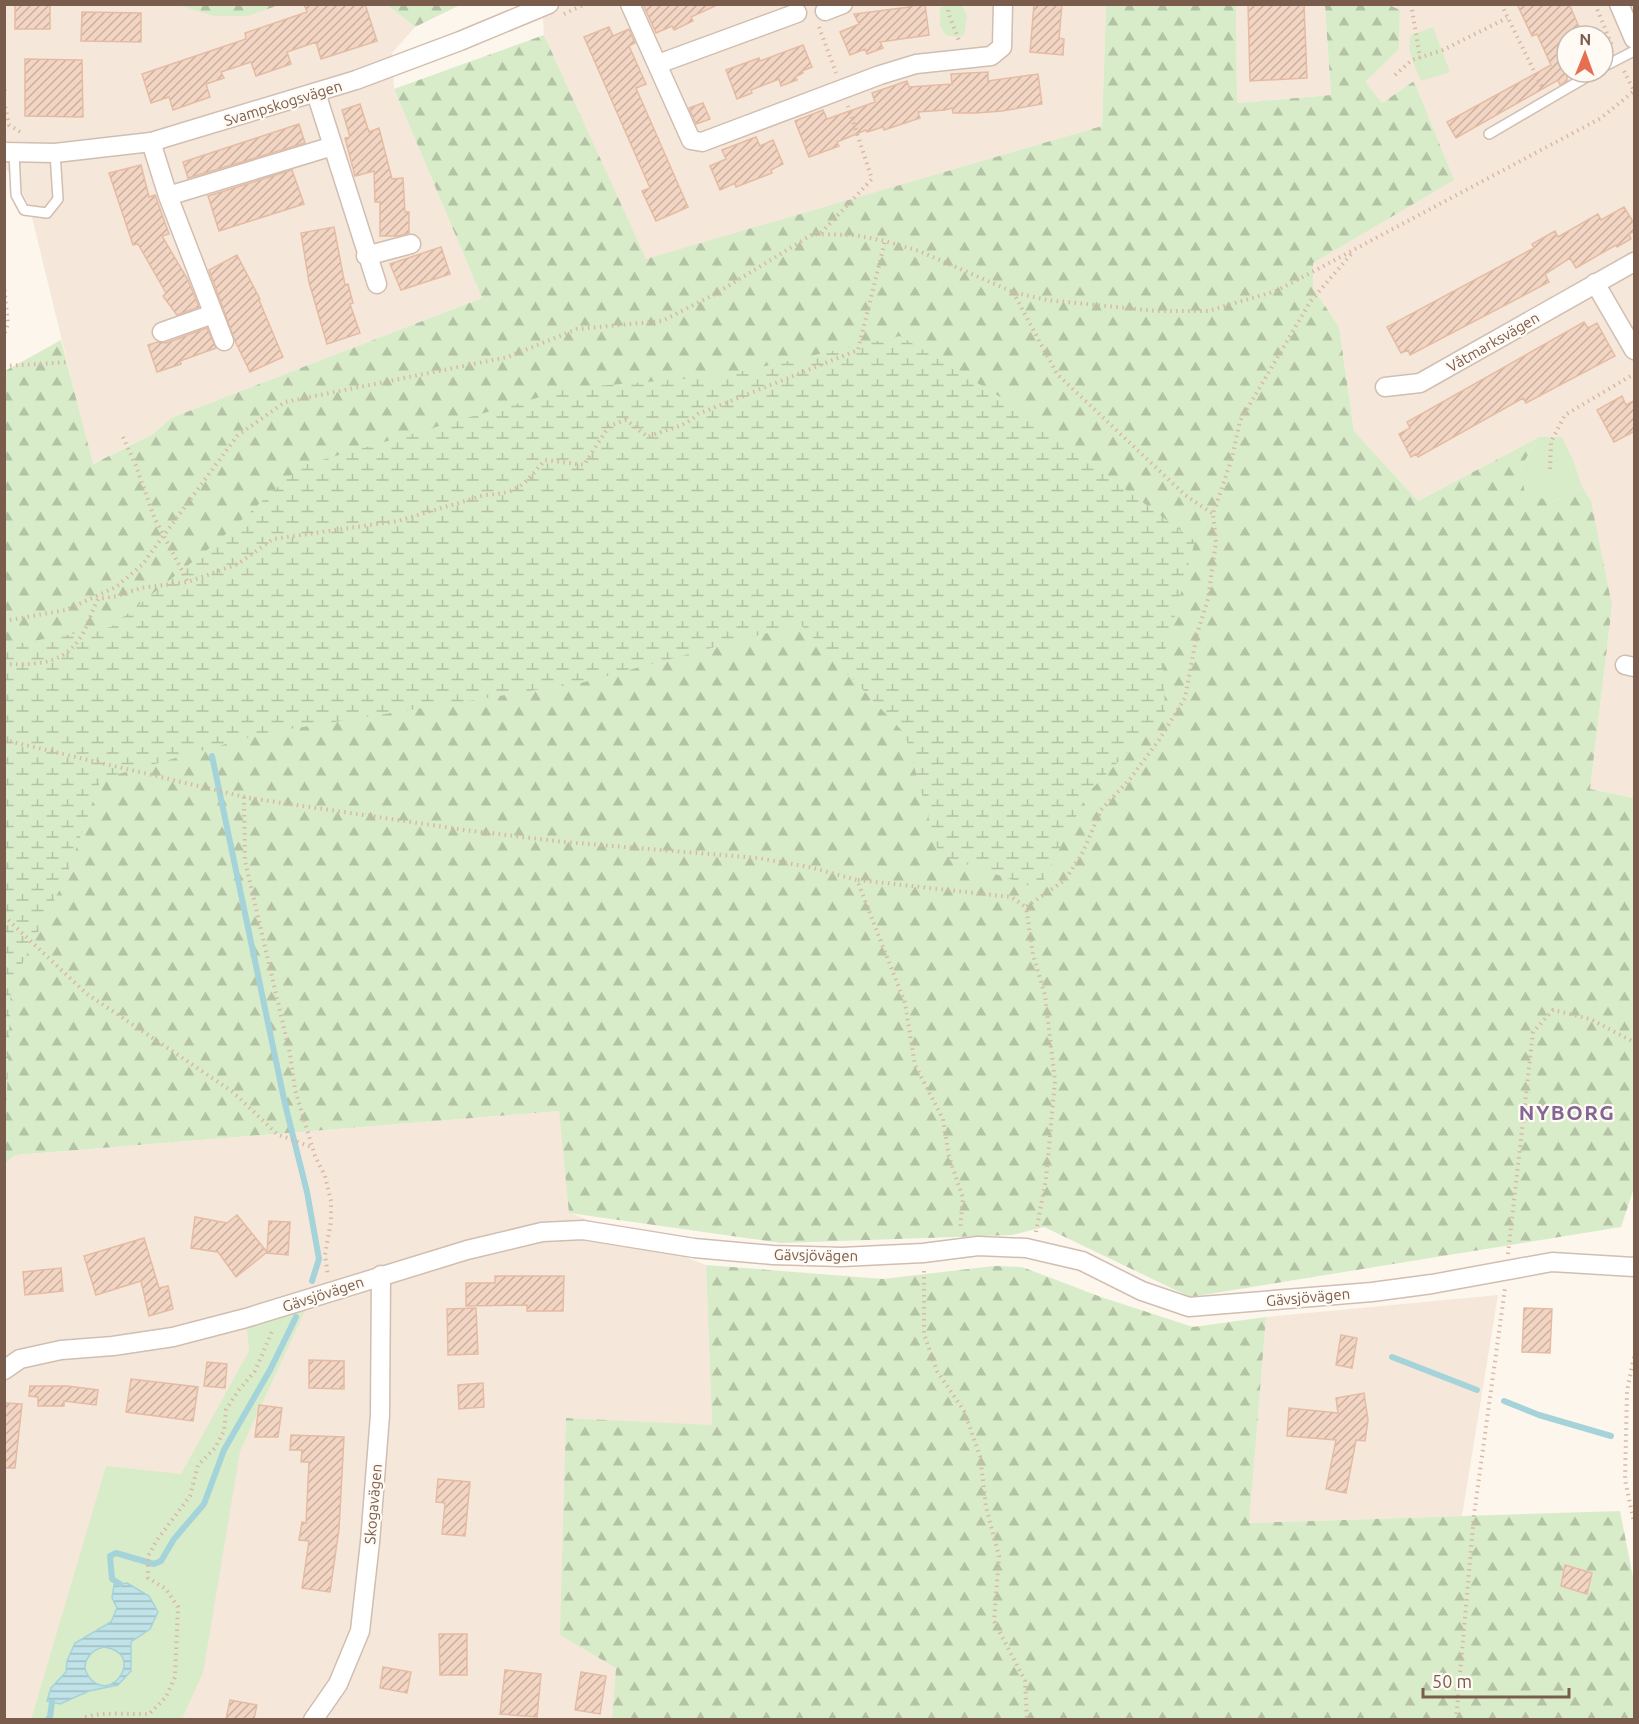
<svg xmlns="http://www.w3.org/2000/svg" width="1639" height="1724" viewBox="0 0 1639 1724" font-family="Ubuntu,sans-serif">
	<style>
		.residential { fill: #f5e8da; fill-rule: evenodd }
		.forest { fill: url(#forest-firs) }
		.wetland { fill: url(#wetland-marsh) }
		.green { fill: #d8ecc9 }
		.water { fill: url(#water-rules); stroke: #a5d3da; stroke-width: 1.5; fill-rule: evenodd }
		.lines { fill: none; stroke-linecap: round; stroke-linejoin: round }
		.stream { stroke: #a5d3da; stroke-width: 6 }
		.building { fill: url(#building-hatch); stroke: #e6bba3; stroke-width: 1.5 }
		.lane-casing { stroke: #d1beb0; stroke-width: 12 }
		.street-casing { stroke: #d1beb0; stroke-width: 21 }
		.path { stroke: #d9b8a5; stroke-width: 4; stroke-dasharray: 1.5 4.5; stroke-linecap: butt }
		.lane { stroke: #fff; stroke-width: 9 }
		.street { stroke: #fff; stroke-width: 18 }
		.labels { text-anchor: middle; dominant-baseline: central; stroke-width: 4.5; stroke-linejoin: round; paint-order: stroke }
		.street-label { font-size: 15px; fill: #7a5c4d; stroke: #fffaf3 }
		.district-label { font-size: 21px; font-weight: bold; letter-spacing: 1.5px; fill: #846695; stroke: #fffaf3 }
	</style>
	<defs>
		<pattern id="forest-firs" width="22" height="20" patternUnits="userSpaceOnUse" patternTransform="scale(1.5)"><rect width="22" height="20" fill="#d8ecc9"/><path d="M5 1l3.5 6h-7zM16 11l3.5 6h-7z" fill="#b4c2a5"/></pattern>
		<pattern id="wetland-marsh" width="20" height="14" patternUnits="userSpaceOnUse" patternTransform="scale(1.5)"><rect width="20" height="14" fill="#d8ecc9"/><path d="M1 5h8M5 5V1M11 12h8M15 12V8" fill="none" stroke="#b4c2a5"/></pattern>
		<pattern id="water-rules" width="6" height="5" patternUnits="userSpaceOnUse" patternTransform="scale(1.5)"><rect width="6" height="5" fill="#bfe3e8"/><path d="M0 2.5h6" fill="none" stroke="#a0bbbe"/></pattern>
		<pattern id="building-hatch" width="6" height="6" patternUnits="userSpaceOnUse" patternTransform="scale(1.5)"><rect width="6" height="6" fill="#f3d5c3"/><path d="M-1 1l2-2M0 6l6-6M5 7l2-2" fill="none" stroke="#cab0a1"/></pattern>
	</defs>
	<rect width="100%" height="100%" fill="#fdf6ec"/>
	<path class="residential" d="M 4,5 L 387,5 L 415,27 L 392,53 L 394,89 L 482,298 L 171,418 L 153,434 L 92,464 L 29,205 L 16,182 L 5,168 Z
		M 542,5 L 1106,5 L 1102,126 L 646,260 L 544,35 Z
		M 1236,5 L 1325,5 L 1331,95 L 1237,103 Z
		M 1389,5 L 1634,5 L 1634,798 L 1590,789 L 1612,606 L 1537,438 L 1418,501 L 1354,431 L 1339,327 L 1313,288 L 1313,263 L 1453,179 L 1414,81 L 1382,103 L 1364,82 L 1399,49 L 1400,10 ZM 1567,36 L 1603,36 L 1603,72 L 1567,72 Z
		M 559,1111 L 570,1213 L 706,1265 L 712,1426 L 566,1418 L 616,1668 L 612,1719 L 5,1720 L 4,1163 L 16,1155 Z
		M 1498,1295 L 1462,1516 L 1248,1523 L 1266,1317 Z"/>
	<path class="forest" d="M 178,5 L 279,5 L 248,16 L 214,16 Z
		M 387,5 L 460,5 L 415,27 Z
		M 1106,5 L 1236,5 L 1237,103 L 1331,95 L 1325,5 L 1389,5 L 1400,10 L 1399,49 L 1365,82 L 1382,103 L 1414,81 L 1454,180 L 1313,263 L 1313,288 L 1339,327 L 1354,431 L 1418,501 L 1539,437 L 1520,469 L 1553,502 L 1582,487 L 1591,501 L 1612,606 L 1590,789 L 1634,798 L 1634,1188 L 1621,1227 L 1190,1297 L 1044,1227 L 1012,1235 L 781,1243 L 569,1213 L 559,1111 L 16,1155 L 5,1163 L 5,371 L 61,340 L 93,464 L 153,434 L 171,418 L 482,298 L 394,89 L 544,35 L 646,259 L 1102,126 Z
		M 706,1265 L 883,1279 L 994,1266 L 1022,1267 L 1101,1297 L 1193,1327 L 1266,1317 L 1249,1523 L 1620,1511 L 1634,1582 L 1634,1719 L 612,1719 L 616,1668 L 560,1635 L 566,1418 L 712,1425 Z"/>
	<path class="wetland" d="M 900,336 L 1002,398 L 1195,541 L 1163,659 L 1165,713 L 1088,793 L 1039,889 L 939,855 L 905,734 L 800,624 L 581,683 L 265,733 L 101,779 L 66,877 L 11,986 L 5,1146 L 5,646 L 111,627 L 217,542 L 301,466 L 571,388 L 720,376 Z"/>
	<path class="green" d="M 947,5 L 962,5 L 967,16 L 964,35 L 958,37 L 946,35 L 940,26 L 940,8 Z
		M 1433,27 L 1450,72 L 1421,81 C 1415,66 1406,51 1411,35 Z
		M 1539,437 L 1562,437 L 1573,460 L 1582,487 L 1553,502 L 1525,493 L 1520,469 Z
		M 311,1298 L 240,1451 L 203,1673 L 182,1719 L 31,1720 L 106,1466 L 181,1474 L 249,1351 L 246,1318 Z"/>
	<path class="water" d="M 127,1583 L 149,1596 L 158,1612 L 150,1629 L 131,1642 L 131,1671 L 118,1685 L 89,1691 L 60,1704 L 47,1701 L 51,1688 L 66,1672 L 67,1661 L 75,1643 L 111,1622 L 117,1608 L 112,1598 L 114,1585 ZM 104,1647 C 147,1653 111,1706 89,1677 C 79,1664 90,1650 104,1647 Z"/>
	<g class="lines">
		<path class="stream" d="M 212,756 L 285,1104 L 307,1192 L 319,1259 L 312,1281
			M 1392,1357 L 1477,1390
			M 1504,1401 L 1539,1415 L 1611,1436
			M 120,1584 L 112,1579 L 110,1556 L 116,1553 L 154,1564 L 161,1561 L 174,1539 L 204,1504 L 224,1450 L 270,1370 L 296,1317
			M 47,1720 L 50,1717 L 52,1702"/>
	</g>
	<path class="building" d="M 15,4 L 50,4 L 50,29 L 15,29 Z
		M 304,4 L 365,4 L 377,41 L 321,59 L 316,42 L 287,52 L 291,64 L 256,76 L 251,62 L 221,72 L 224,78 L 206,84 L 210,97 L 173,110 L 169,97 L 151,103 L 142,74 L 246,39 L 245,33 L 307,12 Z
		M 643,4 L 719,4 L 691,17 L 693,21 L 674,30 L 672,26 L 656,33 Z
		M 908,4 L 925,4 L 929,35 L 880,42 L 883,48 L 867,54 L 865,49 L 850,55 L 840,32 L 859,24 L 854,14 L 909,7 Z
		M 1034,4 L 1062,4 L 1059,38 L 1064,39 L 1063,55 L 1030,52 Z
		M 1248,4 L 1304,4 L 1307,78 L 1250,81 Z
		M 1517,4 L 1569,4 L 1583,36 L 1567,36 L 1567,81 L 1560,85 L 1558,80 L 1456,138 L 1447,122 L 1551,65 L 1537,34 L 1532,36 Z
		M 82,12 L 141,13 L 141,42 L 81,41 Z
		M 609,27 L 613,36 L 629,29 L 635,43 L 629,46 L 646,84 L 636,88 L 688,207 L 656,221 L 642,191 L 650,188 L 584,37 Z
		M 803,45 L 812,67 L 802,71 L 803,73 L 795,77 L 797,80 L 781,86 L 779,79 L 751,90 L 752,93 L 737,99 L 726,70 L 759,58 L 760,61 Z
		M 25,59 L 82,60 L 83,117 L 25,116 Z
		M 988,72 L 988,81 L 1038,74 L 1042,104 L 1002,111 L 976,113 L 953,113 L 952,108 L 945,110 L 918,112 L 920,118 L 884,130 L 883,127 L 867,132 L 866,130 L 837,142 L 839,146 L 809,157 L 795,121 L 823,110 L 827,119 L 875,102 L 872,93 L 907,81 L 909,87 L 952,84 L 951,74 Z
		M 703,103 L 710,119 L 696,124 L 689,108 Z
		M 360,104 L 369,132 L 379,128 L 392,179 L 403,178 L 405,212 L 409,212 L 409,233 L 398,236 L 380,236 L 380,202 L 375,202 L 374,171 L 355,176 L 345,138 L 350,137 L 342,110 Z
		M 299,124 L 305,143 L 188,178 L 183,162 Z
		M 756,137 L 760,146 L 773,140 L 783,164 L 771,170 L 772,173 L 736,187 L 735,183 L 720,190 L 710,166 L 726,159 L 722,150 Z
		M 141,165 L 149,197 L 155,195 L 169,234 L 162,236 L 188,280 L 199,307 L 177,315 L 163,296 L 166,293 L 138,244 L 133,245 L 109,173 Z
		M 292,170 L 304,204 L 219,231 L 208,196 Z
		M 1624,207 L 1635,225 L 1635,231 L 1629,234 L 1631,239 L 1617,247 L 1616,245 L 1576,268 L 1570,258 L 1545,274 L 1549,282 L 1410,355 L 1408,350 L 1401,353 L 1387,327 L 1534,248 L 1532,244 L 1555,231 L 1558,237 L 1598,214 L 1601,220 Z
		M 334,227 L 345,285 L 348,284 L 353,303 L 350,304 L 360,333 L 327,344 L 309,282 L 301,233 Z
		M 441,247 L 450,274 L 401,290 L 390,264 Z
		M 237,255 L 260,299 L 259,300 L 283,357 L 250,372 L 235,341 L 209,270 Z
		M 1584,322 L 1588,328 L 1597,323 L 1615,356 L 1526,403 L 1523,398 L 1418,457 L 1416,454 L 1411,457 L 1399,434 L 1410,428 L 1407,422 Z
		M 207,328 L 216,348 L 180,361 L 181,364 L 157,372 L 148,345 L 158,342 L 166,343 Z
		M 1622,396 L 1626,405 L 1635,400 L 1635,431 L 1614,442 L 1597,410 Z
		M 237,1215 L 267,1252 L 269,1221 L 290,1222 L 288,1255 L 266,1253 L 236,1277 L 218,1252 L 191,1248 L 195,1217 L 227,1223 Z
		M 144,1238 L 159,1288 L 168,1286 L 173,1309 L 149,1316 L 141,1281 L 96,1295 L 84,1256 Z
		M 61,1268 L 63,1291 L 25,1295 L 23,1272 Z
		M 495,1276 L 564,1276 L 563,1311 L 527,1311 L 527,1305 L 466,1306 L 466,1283 L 495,1283 Z
		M 476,1308 L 478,1354 L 448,1355 L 447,1309 Z
		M 1524,1308 L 1552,1309 L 1550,1353 L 1522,1352 Z
		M 1341,1335 L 1357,1338 L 1352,1368 L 1336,1365 Z
		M 309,1360 L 344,1361 L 344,1389 L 309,1388 Z
		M 207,1362 L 227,1364 L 225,1388 L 204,1386 Z
		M 131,1379 L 198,1387 L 193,1421 L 126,1412 Z
		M 483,1383 L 484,1407 L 459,1409 L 458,1385 Z
		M 30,1386 L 67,1386 L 98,1390 L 96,1405 L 64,1401 L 64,1406 L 38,1406 L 38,1397 L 29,1396 Z
		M 1364,1393 L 1368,1420 L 1365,1441 L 1356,1440 L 1346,1493 L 1326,1489 L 1336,1440 L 1287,1436 L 1289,1408 L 1338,1413 L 1336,1398 Z
		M 4,1403 L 22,1404 L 15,1468 L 4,1468 Z
		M 259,1405 L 282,1408 L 278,1437 L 255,1437 Z
		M 291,1435 L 344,1437 L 339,1529 L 330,1592 L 302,1588 L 309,1541 L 299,1540 L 302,1522 L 306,1523 L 309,1462 L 301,1462 L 302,1450 L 290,1450 Z
		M 438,1479 L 470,1482 L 465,1536 L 442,1534 L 445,1503 L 436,1502 Z
		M 1565,1565 L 1592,1573 L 1587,1594 L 1561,1586 Z
		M 439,1634 L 467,1634 L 467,1675 L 440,1675 Z
		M 383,1667 L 411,1672 L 407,1693 L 380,1688 Z
		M 505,1670 L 541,1674 L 537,1717 L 500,1714 Z
		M 581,1672 L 606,1676 L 600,1714 L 575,1710 Z
		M 230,1700 L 257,1705 L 254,1719 L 226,1719 Z"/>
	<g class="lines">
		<g class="lane-casing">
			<path id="lane" d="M 1603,67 L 1634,51
				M 1489,134 L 1595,72
				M 14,153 L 16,195 L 24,210 L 47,213 L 58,199 L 55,153"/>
		</g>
		<g class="street-casing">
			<path id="street" d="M 630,4 L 691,140 L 702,142 L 880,75 L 916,64 L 991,56 L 1002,47 L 1003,4
				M 1619,4 L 1634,39
				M 825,11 L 843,4
				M 658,64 L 797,13
				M 316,93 L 333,146
				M 151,142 L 168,196 L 224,341
				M 4,152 L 55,153 L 151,142 L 356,80 L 460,41 L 549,4
				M 168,196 L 333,146 L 377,284
				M 366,256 L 411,244
				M 1595,283 L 1634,350
				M 162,332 L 213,314
				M 1385,387 L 1420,383 L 1634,262
				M 1625,665 L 1634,667
				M 4,1370 L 20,1359 L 61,1350 L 113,1346 L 173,1337 L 246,1318 L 467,1250 L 542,1232 L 583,1230 L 694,1248 L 773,1255 L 842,1257 L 923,1253 L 978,1246 L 1026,1248 L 1082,1261 L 1142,1291 L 1189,1307 L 1372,1292 L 1432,1284 L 1552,1262 L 1634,1267
				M 313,1720 L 338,1684 L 360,1631 L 370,1542 L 380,1415 L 381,1275"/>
		</g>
		<path class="path" d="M 949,4 L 948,12 L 960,43
			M 1411,4 L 1420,58
			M 1501,4 L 1542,87
			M 1595,4 L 1613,48
			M 564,14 L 585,4
			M 819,27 L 836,73
			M 1624,71 L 1634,91
			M 1395,75 L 1412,60 L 1443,50 L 1507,18
			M 4,97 L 5,88
			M 4,101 L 9,125 L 22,133
			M 821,233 L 872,179 L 848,106
			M 4,284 L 8,324 L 4,335
			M 1013,292 L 1057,374 L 1185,495 L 1213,514
			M 4,366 L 69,362
			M 123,437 L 136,466 L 154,517 L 188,582
			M 1550,469 L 1551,442 L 1565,415 L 1634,374
			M 4,621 L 66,610 L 116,587 L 142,565 L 237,436 L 285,402 L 508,357 L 577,329 L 662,321 L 715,294 L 813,234 L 854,235 L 885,241 L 919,251 L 1013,292 L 1047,300 L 1156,311 L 1208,311 L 1276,291 L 1314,271 L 1601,118 L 1634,91
			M 4,664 C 42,665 70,664 87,625 C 91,616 93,608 98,599 L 117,596 L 141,588 L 188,582 L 238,564 L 273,539 L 398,521 L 485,495 C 520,493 523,485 545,460 L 584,465 L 609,426 L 626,420 L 648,437 C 666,429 684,428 698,414 L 858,350 L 885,241
			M 4,740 L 249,798 L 465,830 L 564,842 L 758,858 L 809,867 L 857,880 L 905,1003 L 915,1065 L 943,1119 L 949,1157 L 963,1198 L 960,1230
			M 244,797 L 245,861 L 290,1054 L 295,1090 L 315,1156 L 325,1176 L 331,1201 L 331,1221 L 325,1255 L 328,1276
			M 858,880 L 1011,897 L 1026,907
			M 4,916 L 87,994 L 233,1092 L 277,1134 L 311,1147
			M 1036,1232 L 1046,1179 L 1055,1081 L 1045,995 L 1033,955 L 1026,907 L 1065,880 L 1083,852 L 1101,810 L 1130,779 L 1159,740 L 1185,698 L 1197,634 L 1208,599 L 1216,542 L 1213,514 L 1232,458 L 1240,421 L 1310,302 L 1353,252
			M 1508,1254 L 1533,1032 L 1553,1010 L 1590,1019 L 1634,1042
			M 924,1271 L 924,1334 L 937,1371 L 964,1411 L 980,1456 L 986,1507 L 999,1556 L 994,1621 L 1025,1681 L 1027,1720
			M 1634,1357 L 1627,1391 L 1625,1480 L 1634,1522
			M 80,1720 C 94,1710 132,1715 149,1714 L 166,1697 L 175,1677 L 178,1607 L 166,1589 L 148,1578 L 148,1556 L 157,1540 L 190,1496 L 198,1465 L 215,1448 L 224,1431 L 226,1410 L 238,1391 L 255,1371 L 273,1329
			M 1456,1720 L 1474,1515 L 1505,1288"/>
		<use href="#lane" class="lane"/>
		<use href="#street" class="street"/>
	</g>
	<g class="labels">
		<g class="street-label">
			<text transform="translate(283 103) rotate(-17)">Svampskogsvägen</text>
			<text transform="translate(1493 342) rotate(-30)">Våtmarksvägen</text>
			<text transform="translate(816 1255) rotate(1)">Gävsjövägen</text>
			<text transform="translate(323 1294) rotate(-18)">Gävsjövägen</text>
			<text transform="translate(1308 1297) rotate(-5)">Gävsjövägen</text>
			<text transform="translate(373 1504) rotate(-85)">Skogavägen</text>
		</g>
		<g class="district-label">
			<text x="1567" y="1112">NYBORG</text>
		</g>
	</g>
	<rect width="1639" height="1724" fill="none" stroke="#7a5c4d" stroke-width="12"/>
	<g transform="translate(1585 54) rotate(1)"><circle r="28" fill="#fffaf3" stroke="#cabbb1" stroke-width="1.5"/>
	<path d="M0-4.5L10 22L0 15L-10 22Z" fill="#e76f51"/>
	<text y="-9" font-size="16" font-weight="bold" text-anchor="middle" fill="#7a5c4d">N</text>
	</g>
	<path d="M1423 1688v9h146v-9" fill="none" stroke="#7a5c4d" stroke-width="3"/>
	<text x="1432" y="1688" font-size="18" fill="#7a5c4d" stroke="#fffaf3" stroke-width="4.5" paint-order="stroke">50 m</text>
</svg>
